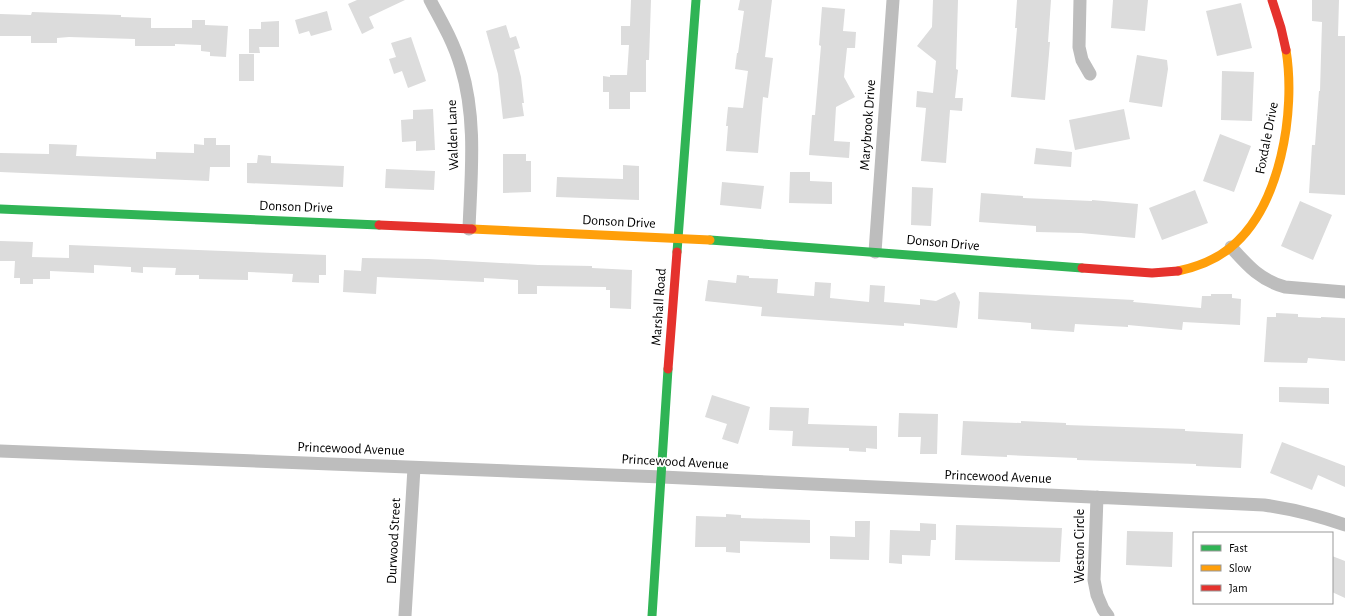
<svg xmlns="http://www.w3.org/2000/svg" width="1345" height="616" viewBox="0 0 1345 616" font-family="'Alegreya Sans',sans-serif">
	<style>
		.building { fill: #dcdcdc }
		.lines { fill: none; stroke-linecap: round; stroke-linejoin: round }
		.street { stroke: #bdbdbd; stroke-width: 13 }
		.fast { stroke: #30b455; stroke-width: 9 }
		.slow { stroke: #ff9f0a; stroke-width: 9 }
		.jam { stroke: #e5322d; stroke-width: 9 }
		.labels { text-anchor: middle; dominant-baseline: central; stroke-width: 3.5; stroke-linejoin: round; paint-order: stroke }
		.street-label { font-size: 14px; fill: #000; stroke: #fff }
	</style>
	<rect width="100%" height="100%" fill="#fff"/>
	<path class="building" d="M 357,0 L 405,0 L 369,17 L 374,28 L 362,34 L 348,4 Z
		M 631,0 L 651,0 L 649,60 L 646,60 L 646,92 L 630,92 L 630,109 L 609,109 L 609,92 L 603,92 L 603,76 L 610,77 L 610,75 L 627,75 L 629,45 L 621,45 L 621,26 L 630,26 Z
		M 740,0 L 772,0 L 765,57 L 773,58 L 768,98 L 763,97 L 758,153 L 726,151 L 728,126 L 726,126 L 728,107 L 743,108 L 748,71 L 735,69 L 737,53 L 738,53 L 744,11 L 738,10 Z
		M 933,0 L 958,0 L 956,69 L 958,70 L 955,98 L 963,98 L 962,111 L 950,110 L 946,163 L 921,161 L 926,108 L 916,107 L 917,91 L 933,93 L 936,61 L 917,46 L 932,27 Z
		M 1017,0 L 1051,0 L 1048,42 L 1050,42 L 1045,100 L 1011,97 L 1017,28 L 1015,28 Z
		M 1113,0 L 1148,0 L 1145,31 L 1111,28 Z
		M 1312,0 L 1339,0 L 1338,36 L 1345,36 L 1345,195 L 1309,193 L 1312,145 L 1315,145 L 1319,91 L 1320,91 L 1322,22 L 1312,21 Z
		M 1241,3 L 1252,48 L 1217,56 L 1206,11 Z
		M 822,7 L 845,9 L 843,31 L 856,32 L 855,48 L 847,48 L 844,77 L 855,97 L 836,107 L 834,141 L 850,142 L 849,158 L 809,155 L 812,115 L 815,115 L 821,46 L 819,45 Z
		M 327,11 L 332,30 L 311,36 L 309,31 L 299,34 L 295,20 Z
		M 32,12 L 121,15 L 121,17 L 151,18 L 151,28 L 192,28 L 192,20 L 205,20 L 205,25 L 228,26 L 226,57 L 210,56 L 210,52 L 201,51 L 201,45 L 175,44 L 175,46 L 135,46 L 135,39 L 69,37 L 57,38 L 57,43 L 31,43 L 31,36 L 0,36 L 0,14 L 31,15 Z
		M 279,21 L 279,47 L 259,47 L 260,53 L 249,53 L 249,29 L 261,29 L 261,22 Z
		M 506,25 L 510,38 L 516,36 L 520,48 L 514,50 L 521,77 L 524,103 L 522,103 L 524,116 L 503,119 L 498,74 L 486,31 Z
		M 411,37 L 426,81 L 408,88 L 402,71 L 394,74 L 389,59 L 396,57 L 391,43 Z
		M 239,54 L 254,54 L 254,81 L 239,81 Z
		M 1137,55 L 1167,60 L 1168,69 L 1162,107 L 1129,102 Z
		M 1222,71 L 1254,72 L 1252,121 L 1221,120 Z
		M 433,109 L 435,150 L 416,151 L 416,141 L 402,142 L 401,120 L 413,119 L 413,110 Z
		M 1124,109 L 1130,139 L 1075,150 L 1069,120 Z
		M 1220,134 L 1251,146 L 1234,192 L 1203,181 Z
		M 204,138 L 216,138 L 216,145 L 230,145 L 230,167 L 210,167 L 209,181 L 0,172 L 0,153 L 49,154 L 49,144 L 77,145 L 76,156 L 156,159 L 156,152 L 194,153 L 194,144 L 204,145 Z
		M 1036,148 L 1072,152 L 1071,167 L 1034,164 Z
		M 503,154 L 526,154 L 526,161 L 531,161 L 531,192 L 503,193 Z
		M 258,155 L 271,156 L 271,163 L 344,166 L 343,187 L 247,183 L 247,163 L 257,163 Z
		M 623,165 L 639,166 L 639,200 L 556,197 L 557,177 L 623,179 Z
		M 386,169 L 435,171 L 434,190 L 385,188 Z
		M 790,172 L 810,172 L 810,181 L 832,182 L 832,204 L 789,203 Z
		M 722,182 L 764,186 L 761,209 L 720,205 Z
		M 912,187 L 933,188 L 931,226 L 911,225 Z
		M 1195,190 L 1208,223 L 1162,240 L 1149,208 Z
		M 981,193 L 1023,196 L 1023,198 L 1092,201 L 1092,200 L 1138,204 L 1135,238 L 1081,233 L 1036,232 L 1036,226 L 979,222 Z
		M 1300,201 L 1332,215 L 1313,260 L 1281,246 Z
		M 0,241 L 33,242 L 32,257 L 69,258 L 69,245 L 326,255 L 326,275 L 319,275 L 319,283 L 292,282 L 293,274 L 248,272 L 248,280 L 199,279 L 199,275 L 175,275 L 176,268 L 143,267 L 143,273 L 131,272 L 131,267 L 94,265 L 94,273 L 50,271 L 50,279 L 33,279 L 33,284 L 20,284 L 20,278 L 14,278 L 15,261 L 0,261 Z
		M 362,258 L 428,259 L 538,265 L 592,266 L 592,268 L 632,270 L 631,309 L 610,308 L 610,290 L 606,290 L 606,287 L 537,286 L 537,294 L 518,294 L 518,280 L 484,278 L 484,282 L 377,277 L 376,294 L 343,292 L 344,270 L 361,271 Z
		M 737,275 L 749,276 L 749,278 L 778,279 L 777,293 L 814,296 L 815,282 L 831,283 L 830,298 L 869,302 L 870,285 L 885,286 L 884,302 L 920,305 L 920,299 L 936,301 L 955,292 L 960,302 L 957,328 L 904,323 L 904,326 L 761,316 L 762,307 L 705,301 L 708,280 L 736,283 Z
		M 979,292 L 1134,300 L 1133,302 L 1201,308 L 1202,296 L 1211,296 L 1211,294 L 1232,294 L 1232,298 L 1241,299 L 1240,325 L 1183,322 L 1182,330 L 1128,325 L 1128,327 L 1075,324 L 1074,332 L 1031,329 L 1031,323 L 978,319 Z
		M 1276,313 L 1298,314 L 1298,317 L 1321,318 L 1321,317 L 1345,318 L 1345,361 L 1308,358 L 1307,363 L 1264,362 L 1267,317 L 1276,317 Z
		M 1279,387 L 1329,388 L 1329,404 L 1279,402 Z
		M 712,395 L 750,407 L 738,444 L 722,439 L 727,424 L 705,417 Z
		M 770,407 L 809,408 L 808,424 L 877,426 L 877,449 L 866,448 L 866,452 L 849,451 L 849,448 L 792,446 L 793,431 L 769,430 Z
		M 899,413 L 938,414 L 937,454 L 920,454 L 921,437 L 898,437 Z
		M 963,421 L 1021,423 L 1021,421 L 1066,423 L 1066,425 L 1185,429 L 1185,431 L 1243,434 L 1241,468 L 1196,466 L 1196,464 L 1077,460 L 1077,458 L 1007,455 L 1007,457 L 961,455 Z
		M 1282,442 L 1345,466 L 1345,487 L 1318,475 L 1312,490 L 1270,473 Z
		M 726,514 L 741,515 L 741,518 L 810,520 L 810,543 L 740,541 L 740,553 L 726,552 L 726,547 L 695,547 L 696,516 L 726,517 Z
		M 855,521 L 870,521 L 869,560 L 830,559 L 830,536 L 855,537 Z
		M 920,523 L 936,524 L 936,540 L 931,540 L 930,556 L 902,555 L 902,564 L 889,563 L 890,530 L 920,531 Z
		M 956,525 L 1062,528 L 1060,562 L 955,560 Z
		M 1127,531 L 1173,532 L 1172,567 L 1126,565 Z
		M 1332,556 L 1345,561 L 1345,598 L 1332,592 Z"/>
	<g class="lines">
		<path class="street" d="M 430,0 C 442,22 454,43 461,67 C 477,119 471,175 469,229
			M 1080,0 L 1079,47 L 1082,60 L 1090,74
			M 1231,247 C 1248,266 1260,280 1285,287 L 1345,292
			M 875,252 L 893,0
			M 0,451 L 662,477 L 1264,505 C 1293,509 1317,515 1345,525
			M 1097,497 L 1094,580 L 1097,595 L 1103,609 L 1108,616
			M 405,616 L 414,468"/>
		<path class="fast" d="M 0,209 L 379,225
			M 710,240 L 1082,268
			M 677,252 L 696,0
			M 652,616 L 668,369"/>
		<path class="slow" d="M 472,229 L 710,240
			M 1178,271 C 1197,267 1215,260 1230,248 C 1281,207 1296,111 1286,50"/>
		<path class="jam" d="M 1272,0 L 1281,28 L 1286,50
			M 379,225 L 472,229
			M 1082,268 L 1152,273 L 1178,271
			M 668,369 L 677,252"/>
	</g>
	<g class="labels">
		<g class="street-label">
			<text transform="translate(868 125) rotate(-86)">Marybrook Drive</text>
			<text transform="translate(453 135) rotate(-92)">Walden Lane</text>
			<text transform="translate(1267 138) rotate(-79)">Foxdale Drive</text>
			<text transform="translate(296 207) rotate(2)">Donson Drive</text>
			<text transform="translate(619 222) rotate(3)">Donson Drive</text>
			<text transform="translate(943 243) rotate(5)">Donson Drive</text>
			<text transform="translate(659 307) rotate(-86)">Marshall Road</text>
			<text transform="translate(351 449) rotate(2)">Princewood Avenue</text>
			<text transform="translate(675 462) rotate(3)">Princewood Avenue</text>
			<text transform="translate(998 477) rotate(2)">Princewood Avenue</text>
			<text transform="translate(394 541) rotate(-87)">Durwood Street</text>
			<text transform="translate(1080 546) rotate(-90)">Weston Circle</text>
		</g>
	</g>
	<rect x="1193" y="532" width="140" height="72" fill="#ffffff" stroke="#999999"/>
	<rect x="1201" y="545" width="20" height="6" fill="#30b455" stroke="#999999"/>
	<text x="1229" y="552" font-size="12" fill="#000000">Fast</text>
	<rect x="1201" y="565" width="20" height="6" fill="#ff9f0a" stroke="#999999"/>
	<text x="1229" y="572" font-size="12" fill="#000000">Slow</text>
	<rect x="1201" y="585" width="20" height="6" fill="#e5322d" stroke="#999999"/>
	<text x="1229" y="592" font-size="12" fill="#000000">Jam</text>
</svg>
